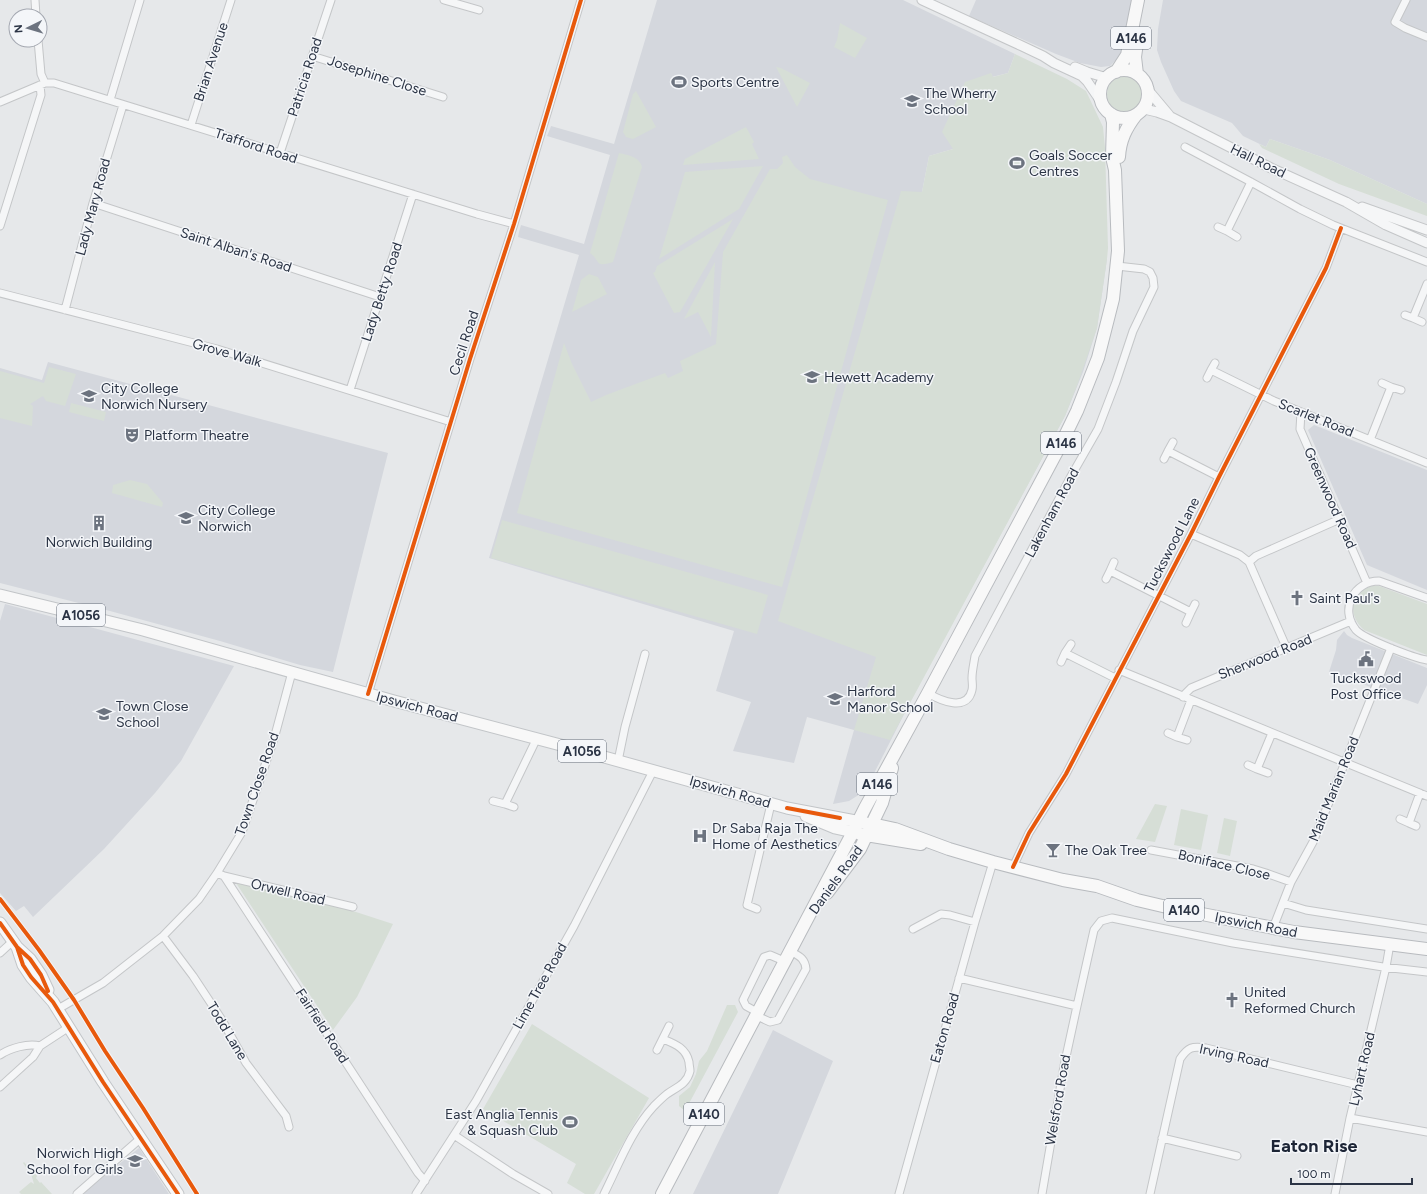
<svg xmlns="http://www.w3.org/2000/svg" width="1427" height="1194" viewBox="0 0 1427 1194" font-family="Figtree,sans-serif">
	<style>
		.built { fill: #d4d7dd }
		.green { fill: #d6ded6 }
		.lines { fill: none; stroke-linecap: round; stroke-linejoin: round }
		.minor-casing { stroke: #c4c6c8; stroke-width: 9 }
		.tertiary-casing { stroke: #c4c6c8; stroke-width: 11 }
		.primary-casing { stroke: #c2c5c8; stroke-width: 13 }
		.trunk-casing { stroke: #b8bbbf; stroke-width: 14 }
		.minor { stroke: #f5f6f7; stroke-width: 7 }
		.tertiary { stroke: #f5f6f7; stroke-width: 9 }
		.primary { stroke: #f8f8f8; stroke-width: 11 }
		.trunk { stroke: #f8f8f8; stroke-width: 12 }
		.cycleway-casing { stroke: #f4f6f9; stroke-width: 6 }
		.cycleway { stroke: #e8590c; stroke-width: 4 }
		.labels { text-anchor: middle; dominant-baseline: central; stroke-width: 3; stroke-linejoin: round; paint-order: stroke }
		.shield { fill: #f4f6f9; stroke: #676e7b; stroke-width: 1 }
		.shield-label { font-size: 13px; font-weight: bold; fill: #2b3445 }
		.street-label { font-size: 14px; fill: #2b3445; stroke: #f4f6f9 }
		.poi-label { font-size: 14px; fill: #2b3445; stroke: #f4f6f9; text-anchor: start }
		.district-label { font-size: 18px; font-weight: bold; fill: #1d2536; stroke: #f4f6f9 }
	</style>
	<rect width="100%" height="100%" fill="#e6e8ea"/>
	<path class="built" d="M 657,0 L 903,0 L 1015,54 L 1008,73 L 992,77 L 991,73 L 953,149 L 929,156 L 922,192 L 1067,282 L 1107,259 L 1097,328 L 1083,372 L 1065,416 L 921,681 L 865,791 L 849,801 L 833,804 L 854,730 L 807,717 L 794,763 L 733,751 L 751,702 L 716,691 L 734,631 L 489,558 L 579,255 L 518,237 L 519,232 L 521,225 L 584,244 L 610,155 L 547,136 L 550,129 L 551,126 L 614,144 Z
		M 976,0 L 1134,0 L 1122,51 L 1117,59 L 1110,66 L 1101,67 L 1080,63 L 1056,54 L 969,16 Z
		M 1163,0 L 1427,0 L 1427,204 L 1330,160 L 1270,139 L 1266,147 L 1243,136 L 1232,123 L 1181,101 L 1174,91 L 1161,62 L 1157,50 L 1158,29 Z
		M 48,362 L 388,453 L 333,672 L 300,665 L 220,641 L 110,611 L 0,583 L 0,368 L 42,380 Z
		M 1314,425 L 1427,470 L 1427,590 L 1367,565 L 1308,430 Z
		M 5,604 L 234,666 L 181,761 L 155,793 L 104,849 L 33,917 L 24,906 L 16,911 L 0,893 L 0,621 Z
		M 1344,631 L 1347,635 L 1352,638 L 1427,668 L 1427,685 L 1418,704 L 1329,672 L 1336,650 L 1337,640 Z
		M 773,1030 L 833,1061 L 778,1194 L 693,1194 Z
		M 139,1148 L 169,1194 L 82,1194 Z"/>
	<path class="green" d="M 840,23 L 867,38 L 855,58 L 834,47 L 837,40 Z
		M 1015,54 L 1067,79 L 1086,91 L 1103,127 L 1105,148 L 1108,248 L 1107,259 L 1097,328 L 1078,383 L 1065,416 L 890,740 L 854,730 L 876,657 L 778,621 L 901,191 L 922,192 L 929,156 L 953,149 L 942,132 L 965,82 L 991,73 L 993,77 L 1008,73 Z
		M 776,67 L 781,68 L 810,83 L 797,107 Z
		M1107 94a18 18 0 1 1 36 0a18 18 0 1 1-36 0Z
		M 636,91 L 656,127 L 633,139 L 626,137 L 623,132 L 633,94 Z
		M 746,127 L 754,142 L 752,144 L 759,159 L 683,165 L 685,159 Z
		M 1270,139 L 1330,160 L 1427,204 L 1427,216 L 1339,184 L 1262,148 L 1259,144 L 1266,147 Z
		M 619,153 C 628,155 640,157 642,167 L 613,262 C 594,268 601,261 590,253 Z
		M 787,155 L 795,167 L 810,179 L 888,200 L 782,587 L 517,513 L 564,343 L 572,364 L 591,402 L 606,395 L 665,373 L 668,378 L 683,371 L 680,361 L 716,344 L 723,252 L 770,169 L 777,169 L 783,163 L 782,157 Z
		M 763,166 L 739,209 L 659,259 L 685,172 Z
		M 733,219 L 680,312 L 674,313 L 653,273 L 655,272 L 657,266 Z
		M 715,262 L 711,337 L 698,312 L 684,319 Z
		M 589,274 L 598,277 L 607,294 L 572,312 L 581,280 Z
		M 49,367 L 76,374 L 65,406 L 46,401 L 43,396 L 30,404 L 33,406 L 32,426 L 0,418 L 0,371 L 44,383 Z
		M 71,403 L 106,412 L 104,421 L 69,412 Z
		M 130,480 L 147,484 L 163,503 L 162,507 L 112,493 L 113,485 Z
		M 502,520 L 768,595 L 757,634 L 491,558 Z
		M 1372,586 L 1379,586 L 1427,604 L 1427,655 L 1364,630 C 1347,615 1350,593 1372,586 Z
		M 1155,804 L 1167,806 L 1155,842 L 1136,839 Z
		M 1181,809 L 1208,815 L 1201,850 L 1174,845 Z
		M 1224,818 L 1237,821 L 1230,856 L 1217,853 Z
		M 238,882 L 356,912 L 393,924 L 357,997 L 333,1030 L 236,883 Z
		M 727,1005 L 735,1005 L 738,1012 L 685,1111 L 679,1106 L 679,1096 L 690,1087 L 696,1074 L 699,1061 L 707,1051 Z
		M 532,1024 L 649,1098 L 594,1194 L 585,1194 L 567,1183 L 576,1164 L 483,1109 Z
		M 24,1162 L 37,1176 L 36,1178 L 40,1183 L 41,1182 L 52,1194 L 21,1194 L 19,1192 L 31,1182 L 34,1184 L 31,1174 L 23,1163 Z"/>
	<g class="lines">
		<g class="minor-casing">
			<path id="minor" d="M 35,0 L 36,16
				M 444,0 L 479,10
				M 1406,0 L 1395,22 L 1405,28 L 1427,37
				M 38,40 L 41,74 L 45,83
				M 312,56 L 443,97
				M 110,100 L 140,0
				M 0,102 L 45,83 L 54,83 L 477,214 L 514,224
				M 191,125 L 231,0
				M 1185,147 L 1251,182 L 1300,209 L 1333,225 L 1427,262
				M 280,153 L 331,0
				M 93,203 L 380,297
				M 0,226 L 41,95 L 40,85
				M 1218,227 L 1227,231 L 1251,182
				M 1227,231 L 1237,237
				M 0,293 L 217,349 L 451,422
				M 65,310 L 93,203 L 123,105
				M 1405,315 L 1413,318 L 1427,284
				M 1413,318 L 1422,322
				M 1215,363 L 1211,370 L 1274,401 L 1427,463
				M 1207,378 L 1211,370
				M 1391,387 L 1401,390
				M 350,390 L 413,194
				M 1301,412 L 1300,429 L 1367,583
				M 1370,440 L 1391,387 L 1382,383
				M 1173,442 L 1168,451 L 1219,477
				M 1164,459 L 1168,451
				M 1191,534 L 1240,555 L 1249,562 L 1287,649
				M 1114,562 L 1110,571 L 1191,612 L 1195,604
				M 1249,562 L 1256,556 L 1340,519
				M 1106,579 L 1110,571
				M 1427,598 L 1379,581 C 1354,581 1339,609 1356,630 C 1364,639 1414,658 1427,660
				M 1186,623 L 1191,612
				M 1071,644 L 1065,653 L 1115,678
				M 1061,662 L 1065,653
				M 1119,670 L 1427,796
				M 928,693 C 941,701 967,712 972,690 C 973,686 972,682 972,678 C 972,671 974,663 975,656 L 1070,478 L 1098,429 L 1116,382 L 1133,331 L 1154,287 L 1153,278 L 1150,272 L 1144,269 L 1117,266
				M 368,694 L 470,359 L 514,224 L 581,0
				M 1183,697 L 1185,694 L 1191,688 L 1351,621
				M 1168,733 L 1177,737 L 1191,700
				M 1177,737 L 1187,740
				M 618,761 L 625,727 L 645,654
				M 1248,765 L 1257,769 L 1272,733
				M 1257,769 L 1268,773
				M 493,801 L 505,804
				M 514,807 L 505,804 L 536,740
				M 1400,819 L 1409,823 L 1420,793
				M 1409,823 L 1416,826
				M 1151,850 L 1253,869 L 1266,873 L 1291,882
				M 1013,867 L 1029,833 L 1066,774 L 1191,534 L 1219,477 L 1326,268 L 1341,228
				M 217,873 L 224,876 L 418,1173 L 425,1181
				M 224,876 L 353,907
				M 1283,903 L 1306,910 L 1427,929
				M 757,909 L 747,905 L 771,804
				M 1273,928 L 1291,882 L 1313,842 L 1391,648
				M 913,929 L 941,914 L 950,915 L 975,922
				M 163,936 L 193,976 L 222,1020 L 246,1063 L 286,1116 L 289,1127
				M 0,953 L 13,941
				M 959,978 L 1077,1006 L 1064,1066 L 1042,1194
				M 1077,1006 L 1094,930 L 1101,921 L 1112,918 L 1233,943 L 1383,967 L 1427,972
				M 58,1009 L 103,983 L 163,936 L 199,899 L 217,873 L 242,832 L 274,739 L 292,672
				M 757,1012 L 746,1006 L 743,1000 L 764,957 L 770,955 L 784,961
				M 755,1015 L 770,1022 L 778,1020 L 806,969 C 805,958 799,956 790,951
				M 657,1050 L 669,1026
				M 0,1055 C 10,1048 28,1043 40,1046
				M 0,1087 L 33,1057 L 40,1046 L 69,1027
				M 1350,1118 L 1427,1132
				M 454,1135 L 513,1174 L 548,1194
				M 1162,1138 L 1237,1156
				M 77,1194 L 141,1138
				M 416,1194 L 476,1101 L 537,992 L 574,926 L 653,771
				M 604,1194 C 619,1164 631,1131 654,1106 C 658,1102 663,1097 667,1094 C 677,1087 687,1084 690,1071 C 690,1068 689,1065 689,1062 C 686,1048 675,1044 663,1039
				M 899,1194 L 975,922 L 993,862
				M 1150,1194 L 1180,1059 C 1188,1047 1192,1046 1206,1048 L 1358,1085
				M 1335,1194 L 1350,1118 L 1386,967 L 1390,944"/>
		</g>
		<g class="tertiary-casing">
			<path id="tertiary" d="M 922,0 L 1022,46 L 1043,56 L 1054,63 L 1082,76 L 1087,81 L 1102,103
				M 1075,67 L 1087,72 L 1107,78
				M 1148,90 L 1169,115
				M 1144,109 L 1157,112 L 1171,117 L 1271,168 L 1346,202 L 1386,225 L 1427,243
				M 1362,207 L 1427,230"/>
		</g>
		<g class="primary-casing">
			<path id="primary" d="M 0,595 L 143,630 L 394,701 L 572,748 L 787,808 L 866,823
				M 806,816 L 835,828 L 853,832
				M 0,923 L 17,947 L 30,959 L 41,975 L 48,990
				M 17,947 L 23,965 L 31,977 L 53,1002 L 103,1082 L 178,1194"/>
		</g>
		<g class="trunk-casing">
			<path id="trunk" d="M1100 94a24 24 0 1 1 48 0a24 24 0 1 1-48 0Z
				M 1116,72 L 1127,55 L 1138,0
				M 1137,74 L 1135,57 L 1137,43
				M 1119,157 C 1120,140 1126,128 1136,115
				M 872,824 L 895,829 L 949,849 L 993,862 L 1063,880 L 1097,886 L 1137,900 L 1171,908 L 1294,932 L 1427,949
				M 860,834 L 921,844
				M 827,893 L 860,849 L 882,803 L 892,768
				M 662,1194 L 853,832 L 865,808 L 928,693 L 1061,444 L 1077,411 L 1098,358 L 1113,299 L 1118,251 L 1115,170 L 1112,157 L 1113,122 L 1111,114"/>
		</g>
		<use href="#minor" class="minor"/>
		<use href="#tertiary" class="tertiary"/>
		<use href="#primary" class="primary"/>
		<use href="#trunk" class="trunk"/>
		<g class="cycleway-casing">
			<path id="cycleway" d="M 368,694 L 470,359 L 514,224 L 581,0
				M 787,808 L 840,818
				M 1013,867 L 1029,833 L 1066,774 L 1191,534 L 1219,477 L 1326,268 L 1341,228
				M 0,899 L 39,950 L 74,1000 L 105,1051 L 143,1108 L 197,1194
				M 0,923 L 17,947 L 30,959 L 41,975 L 48,991
				M 17,947 L 23,965 L 31,977 L 53,1002 L 103,1082 L 178,1194"/>
		</g>
		<use href="#cycleway" class="cycleway"/>
	</g>
	<defs>
		<g id="stadium-bare" transform="scale(1.2)"><path d="M0-5a6.5 5 0 1 0 0 10a6.5 5 0 1 0 0-10ZM-3.5-1.8h7v3.6h-7Z" fill="#6c737f" stroke="#f4f6f9" stroke-width="2.5" paint-order="stroke"/></g>
		<g id="school-bare" transform="scale(1.2)"><path d="M0-5L7-2L0 1L-7-2ZM-4 1L0 2.5L4 1V4Q0 6-4 4Z" fill="#6c737f" stroke="#f4f6f9" stroke-width="2.5" paint-order="stroke"/></g>
		<g id="theatre-bare" transform="scale(1.2)"><path d="M-5-5.5Q0-4 5-5.5V0Q5 5 0 6Q-5 5-5 0ZM-3.3-2.5H-1v1.5H-3.3ZM1-2.5H3.3v1.5H1ZM-2.8 1Q0 5.5 2.8 1Z" fill="#6c737f" stroke="#f4f6f9" stroke-width="2.5" paint-order="stroke"/></g>
		<g id="university-bare" transform="scale(1.2)"><path d="M0-5L7-2L0 1L-7-2ZM-4 1L0 2.5L4 1V4Q0 6-4 4Z" fill="#6c737f" stroke="#f4f6f9" stroke-width="2.5" paint-order="stroke"/></g>
		<g id="building-bare" transform="scale(1.2)"><path d="M-4-6H4V6H1V3H-1V6H-4ZM-2.5-4.3h1.7v1.8h-1.7ZM.8-4.3h1.7v1.8H.8ZM-2.5-1h1.7V.8h-1.7ZM.8-1h1.7V.8H.8Z" fill="#6c737f" stroke="#f4f6f9" stroke-width="2.5" paint-order="stroke"/></g>
		<g id="church-bare" transform="scale(1.2)"><path d="M-1.2-6h2.4v3.5h3.3v2.4h-3.3V6h-2.4V-.1h-3.3v-2.4h3.3Z" fill="#6c737f" stroke="#f4f6f9" stroke-width="2.5" paint-order="stroke"/></g>
		<g id="civic-bare" transform="scale(1.2)"><path d="M-.6-6.5H3V-4.5H.6V-3L4-1V1h2V6H-6V1h2V-1L-.6-3ZM-1.2 2.5V6h2.4V2.5Z" fill="#6c737f" stroke="#f4f6f9" stroke-width="2.5" paint-order="stroke"/></g>
		<g id="hospital-bare" transform="scale(1.2)"><path d="M-5-5h3v3.5h4V-5h3V5h-3V1.5h-4V5h-3Z" fill="#6c737f" stroke="#f4f6f9" stroke-width="2.5" paint-order="stroke"/></g>
		<g id="bar-bare" transform="scale(1.2)"><path d="M-6-5H6L.8 .8V4.5H3.5V6h-7V4.5H-.8V.8Z" fill="#6c737f" stroke="#f4f6f9" stroke-width="2.5" paint-order="stroke"/></g>
	</defs>
	<g fill-rule="evenodd">
		<use href="#stadium-bare" x="679" y="82"/>
		<use href="#school-bare" x="912" y="101"/>
		<use href="#stadium-bare" x="1017" y="163"/>
		<use href="#school-bare" x="812" y="377"/>
		<use href="#school-bare" x="89" y="396"/>
		<use href="#theatre-bare" x="132" y="435"/>
		<use href="#university-bare" x="186" y="518"/>
		<use href="#building-bare" x="99" y="523"/>
		<use href="#church-bare" x="1297" y="598"/>
		<use href="#civic-bare" x="1366" y="659"/>
		<use href="#school-bare" x="835" y="699"/>
		<use href="#school-bare" x="104" y="714"/>
		<use href="#hospital-bare" x="700" y="836"/>
		<use href="#bar-bare" x="1053" y="850"/>
		<use href="#church-bare" x="1232" y="1000"/>
		<use href="#stadium-bare" x="570" y="1122"/>
		<use href="#school-bare" x="135" y="1161"/>
	</g>
	<g class="labels">
		<g class="shield">
			<rect x="1111" y="27" width="40" height="22" rx="3"/>
			<rect x="1041" y="432" width="40" height="22" rx="3"/>
			<rect x="57" y="604" width="48" height="22" rx="3"/>
			<rect x="558" y="740" width="48" height="22" rx="3"/>
			<rect x="857" y="773" width="40" height="22" rx="3"/>
			<rect x="1164" y="899" width="40" height="22" rx="3"/>
			<rect x="684" y="1103" width="40" height="22" rx="3"/>
		</g>
		<g class="shield-label">
			<text x="1131" y="38">A146</text>
			<text x="1061" y="443">A146</text>
			<text x="81" y="615">A1056</text>
			<text x="582" y="751">A1056</text>
			<text x="877" y="784">A146</text>
			<text x="1184" y="910">A140</text>
			<text x="704" y="1114">A140</text>
		</g>
		<g class="street-label">
			<text transform="translate(211 62) rotate(-72)">Brian Avenue</text>
			<text transform="translate(377 76) rotate(18)">Josephine Close</text>
			<text transform="translate(305 77) rotate(-72)">Patricia Road</text>
			<text transform="translate(256 146) rotate(18)">Trafford Road</text>
			<text transform="translate(1258 161) rotate(26)">Hall Road</text>
			<text transform="translate(93 207) rotate(-75)">Lady Mary Road</text>
			<text transform="translate(236 250) rotate(18)">Saint Alban's Road</text>
			<text transform="translate(382 292) rotate(-72)">Lady Betty Road</text>
			<text transform="translate(464 343) rotate(-72)">Cecil Road</text>
			<text transform="translate(227 353) rotate(16)">Grove Walk</text>
			<text transform="translate(1316 418) rotate(22)">Scarlet Road</text>
			<text transform="translate(1330 498) rotate(66)">Greenwood Road</text>
			<text transform="translate(1052 513) rotate(-62)">Lakenham Road</text>
			<text transform="translate(1172 545) rotate(-63)">Tuckswood Lane</text>
			<text transform="translate(1265 657) rotate(-22)">Sherwood Road</text>
			<text transform="translate(417 707) rotate(15)">Ipswich Road</text>
			<text transform="translate(257 784) rotate(-71)">Town Close Road</text>
			<text transform="translate(1334 789) rotate(-68)">Maid Marian Road</text>
			<text transform="translate(730 792) rotate(16)">Ipswich Road</text>
			<text transform="translate(1224 865) rotate(13)">Boniface Close</text>
			<text transform="translate(836 880) rotate(-54)">Daniels Road</text>
			<text transform="translate(288 892) rotate(13)">Orwell Road</text>
			<text transform="translate(1256 925) rotate(11)">Ipswich Road</text>
			<text transform="translate(540 986) rotate(-61)">Lime Tree Road</text>
			<text transform="translate(322 1026) rotate(57)">Fairfield Road</text>
			<text transform="translate(945 1028) rotate(-74)">Eaton Road</text>
			<text transform="translate(227 1031) rotate(59)">Todd Lane</text>
			<text transform="translate(1234 1056) rotate(12)">Irving Road</text>
			<text transform="translate(1362 1069) rotate(-77)">Lyhart Road</text>
			<text transform="translate(1058 1100) rotate(-80)">Welsford Road</text>
		</g>
		<g class="poi-label">
			<text x="691" y="82">Sports Centre</text>
			<text x="924" y="93">The Wherry<tspan x="924" dy="16">School</tspan></text>
			<text x="1029" y="155">Goals Soccer<tspan x="1029" dy="16">Centres</tspan></text>
			<text x="824" y="377">Hewett Academy</text>
			<text x="101" y="388">City College<tspan x="101" dy="16">Norwich Nursery</tspan></text>
			<text x="144" y="435">Platform Theatre</text>
			<text x="198" y="510">City College<tspan x="198" dy="16">Norwich</tspan></text>
			<text x="99" y="542" text-anchor="middle">Norwich Building</text>
			<text x="1309" y="598">Saint Paul's</text>
			<text x="1366" y="678" text-anchor="middle">Tuckswood<tspan x="1366" dy="16">Post Office</tspan></text>
			<text x="847" y="691">Harford<tspan x="847" dy="16">Manor School</tspan></text>
			<text x="116" y="706">Town Close<tspan x="116" dy="16">School</tspan></text>
			<text x="712" y="828">Dr Saba Raja The<tspan x="712" dy="16">Home of Aesthetics</tspan></text>
			<text x="1065" y="850">The Oak Tree</text>
			<text x="1244" y="992">United<tspan x="1244" dy="16">Reformed Church</tspan></text>
			<text x="558" y="1114" text-anchor="end">East Anglia Tennis<tspan x="558" dy="16">&amp; Squash Club</tspan></text>
			<text x="123" y="1153" text-anchor="end">Norwich High<tspan x="123" dy="16">School for Girls</tspan></text>
		</g>
		<g class="district-label">
			<text x="1314" y="1146">Eaton Rise</text>
		</g>
	</g>
	<g transform="translate(28 28) rotate(265)"><circle r="19" fill="#f4f6f9" stroke="#a4a8b1"/>
	<path d="M0-3L7 15L0 10L-7 15Z" fill="#6c737f"/>
	<text y="-6" font-size="11" font-weight="bold" text-anchor="middle" fill="#2b3445">N</text>
	</g>
	<path d="M1291 1178v6h121v-6" fill="none" stroke="#2b3445" stroke-width="2"/>
	<text x="1297" y="1178" font-size="12" fill="#2b3445" stroke="#f4f6f9" stroke-width="3" paint-order="stroke">100 m</text>
</svg>
